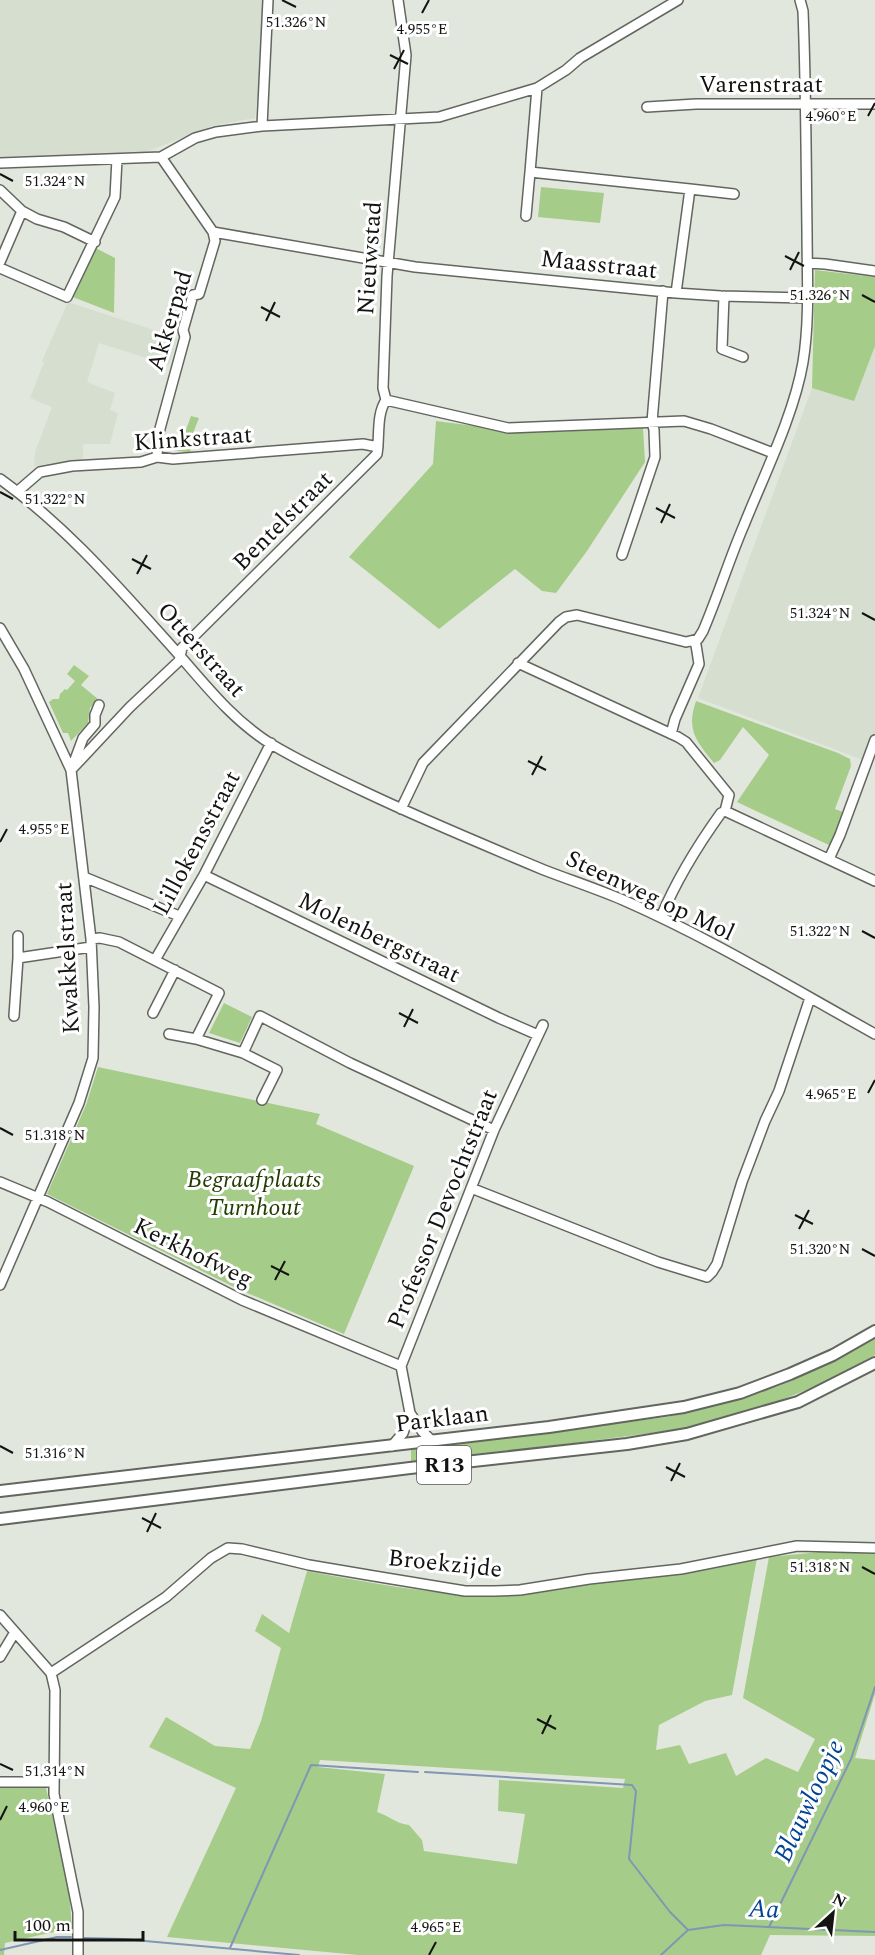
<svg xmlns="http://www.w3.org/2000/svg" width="875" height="1955" viewBox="0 0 875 1955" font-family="Spectral,serif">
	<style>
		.built { fill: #d5decf }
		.green { fill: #a6cc89; fill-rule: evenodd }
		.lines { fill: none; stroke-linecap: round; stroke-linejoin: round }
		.stream { stroke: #8096b4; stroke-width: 2 }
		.minor-casing { stroke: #62665f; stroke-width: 12 }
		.major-casing { stroke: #62665f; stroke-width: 14 }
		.minor { stroke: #fff; stroke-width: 9 }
		.major { stroke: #fff; stroke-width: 10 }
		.ticks { fill: none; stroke: #131412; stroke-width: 2 }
		.labels { text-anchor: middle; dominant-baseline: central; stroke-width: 6; stroke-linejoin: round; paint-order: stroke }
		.shield { fill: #fff; stroke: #5a5a59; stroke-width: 1.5 }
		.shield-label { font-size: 22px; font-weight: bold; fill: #131412 }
		.street-label { font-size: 24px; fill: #131412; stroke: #fff }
		.park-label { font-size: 24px; font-style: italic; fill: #223d02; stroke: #fff }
		.water-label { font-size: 26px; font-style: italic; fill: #014395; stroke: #fff }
		.ticks-label { font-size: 15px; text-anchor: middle; fill: #131412; stroke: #fff; stroke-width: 6; stroke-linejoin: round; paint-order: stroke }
	</style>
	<rect width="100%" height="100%" fill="#e2e7de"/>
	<path class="built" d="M 0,0 L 263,0 L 261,66 L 255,118 L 211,126 L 146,152 L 0,157 Z
		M 68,302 L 178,338 L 169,365 L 99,343 L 87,382 L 115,393 L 110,410 L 118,413 L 110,444 L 84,444 L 83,445 L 83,459 L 34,466 L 35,452 L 52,407 L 30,398 L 44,362 L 42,361 Z
		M 875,346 L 875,752 L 871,763 L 698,698 L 812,388 L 854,400 Z"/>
	<path class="green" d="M 541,187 L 604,193 L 600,223 L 538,217 Z
		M 88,244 L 115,258 L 114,313 L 65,294 Z
		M 815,270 L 875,277 L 875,346 L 854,401 L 812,388 Z
		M 191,416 L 199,418 L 189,443 L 191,453 L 166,449 L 166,438 L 173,440 L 184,435 Z
		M 436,421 L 529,433 L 643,428 L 645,462 L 587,551 L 556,593 L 542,591 L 515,569 L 439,629 L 349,557 L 433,464 Z
		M 74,665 L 89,676 L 81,685 L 98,699 L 90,708 L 88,723 L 71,741 L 68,733 L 63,733 L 49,702 L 53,699 L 59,699 L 60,694 L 65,689 L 67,690 L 75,681 L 67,674 Z
		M 696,701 L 838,753 L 850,759 L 851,766 L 835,809 L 846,813 L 831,846 L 737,802 L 769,755 L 743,727 L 720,760 L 714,763 C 696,741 686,730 696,701 Z
		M 224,1003 L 252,1017 L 240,1043 L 209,1033 Z
		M 98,1067 L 320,1114 L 316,1124 L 414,1166 L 344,1334 L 238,1289 L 47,1194 L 86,1105 Z
		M 875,1335 L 875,1355 L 816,1386 L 769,1405 L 690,1428 L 411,1464 L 411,1449 L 667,1417 L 726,1403 L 779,1386 L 828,1364 Z
		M 830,1551 L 875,1553 L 875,1694 L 855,1758 L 875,1760 L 875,1936 L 770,1935 L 761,1955 L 358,1955 L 167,1937 L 236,1788 L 149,1747 L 166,1717 L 215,1746 L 250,1749 L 261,1721 L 281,1648 L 255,1631 L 262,1614 L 289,1633 L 307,1571 C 370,1583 435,1595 499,1596 L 757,1558 L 732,1695 L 705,1701 L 659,1725 L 656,1750 L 680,1745 L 689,1764 L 726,1753 L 736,1776 L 766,1758 L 798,1772 L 815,1739 L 743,1698 L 769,1557 ZM 320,1760 L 625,1779 L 623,1788 L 499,1780 L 498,1811 L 525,1814 L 517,1864 L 424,1851 L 422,1840 L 409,1825 C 394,1823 390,1816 377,1812 L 385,1774 L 318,1767 Z
		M 0,1788 L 46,1788 L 69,1890 L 72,1930 L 49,1933 L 5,1943 L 4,1955 L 0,1955 Z"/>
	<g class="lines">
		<path class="stream" d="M 425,1772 L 632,1785 L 636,1791 L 629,1859 L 670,1912 L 688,1930
			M 769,1927 L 851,1759 L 875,1687
			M 84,1938 L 123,1939 L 299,1955
			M 230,1948 L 311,1765 L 418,1772
			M 0,1950 L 57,1937 L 71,1937
			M 661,1955 L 688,1930 L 724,1925 L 875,1932"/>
		<g class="minor-casing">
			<path id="minor" d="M 537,88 L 530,172 L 690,189
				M 647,107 L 696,104 L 875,104
				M 262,126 L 268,0
				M 0,163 L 161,157 L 195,138 L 216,132 L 262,126 L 439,117 L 537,88 L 566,70 L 580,58 L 678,0
				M 0,190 L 22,211 L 37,219 L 64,227 L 95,242
				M 526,216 L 530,172
				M 213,232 L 415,267 L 676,293 L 721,296 L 806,298
				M 0,262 L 22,211
				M 807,263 L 825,264 L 875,271
				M 0,268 L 67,297 L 115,197 L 117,159
				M 676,293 L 690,189 L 734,194
				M 724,296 L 722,349 L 743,357
				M 386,400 L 383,388 L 387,276 L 406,55 L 398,0
				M 386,400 L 508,428 L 684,421 L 711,429 L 773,453
				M 157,457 L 158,436 L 185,337 L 183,330 L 193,295 L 199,294 L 215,241 L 213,232 L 161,157
				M 0,479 C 67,527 118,587 173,648 C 204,683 231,719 271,744 C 301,762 333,777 365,792 C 424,820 484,845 544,870 C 570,880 597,889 623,900 C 710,938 792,988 875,1034
				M 18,491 L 40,472 L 72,466 L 141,462 L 157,457 L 173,459 L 363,444 L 378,447
				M 622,555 L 655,457 L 654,430 L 652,422 L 663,291
				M 0,628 L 24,669 L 71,770 L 91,939 L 94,1007 L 93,1058 L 79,1103 L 0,1285
				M 518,663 L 678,737 L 686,742 L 729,795 L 725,811
				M 671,734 L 675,719 L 699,664 L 696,645 L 694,642
				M 73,765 L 83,738 L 95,724 L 95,715 L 99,705
				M 71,770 L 130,707 L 179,661 L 182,648 L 377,454 C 380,436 376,415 386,400
				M 401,809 L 423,763 L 559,622 L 566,617 L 577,615 L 686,642 L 698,639 L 703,631 C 718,596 729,560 744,525 C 764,475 794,415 803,362 C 810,319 807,273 807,230 C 806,157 806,84 803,11 L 800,0
				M 725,811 L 875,881
				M 829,859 L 840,835 L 875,740
				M 204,875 L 499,1018 L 538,1035
				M 84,877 L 179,916
				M 661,917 C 676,881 698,845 721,813 L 725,811
				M 91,939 L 100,938 L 119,942 L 219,993 L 196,1039 L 169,1034
				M 18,958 L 18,936
				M 155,960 L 204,875 L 271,743
				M 153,1013 L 175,970
				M 14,1016 L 18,958 L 91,947
				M 196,1039 L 243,1053 L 260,1016 L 350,1063 L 494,1130
				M 243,1053 L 277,1070 L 262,1100
				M 0,1182 L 48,1202 L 242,1300 L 401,1366
				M 471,1188 L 658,1262 L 707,1277 L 712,1272 L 717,1264 L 742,1182 L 765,1121 L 779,1091 L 810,998
				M 432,1441 L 422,1431 L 410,1413 L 401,1366 L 494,1130 L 543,1025
				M 392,1446 L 403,1433 L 410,1413
				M 0,1615 L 51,1673 L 55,1690 L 54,1794 L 78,1912 L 78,1955
				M 0,1657 L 15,1632
				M 51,1673 L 166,1597 L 211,1558 L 228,1548 L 242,1549 L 309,1565 L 374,1576 L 465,1591 L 494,1591 L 520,1590 L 589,1579 L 681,1569 L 797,1546 L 875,1548
				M 0,1782 L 54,1782"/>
		</g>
		<g class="major-casing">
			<path id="major" d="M 0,1491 L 549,1427 L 684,1407 L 740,1393 L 790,1374 L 833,1355 L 875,1331
				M 0,1519 L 410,1468 L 627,1444 L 687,1434 L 798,1402 L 875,1363"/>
		</g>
		<use href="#minor" class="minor"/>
		<use href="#major" class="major"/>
	</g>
	<path class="ticks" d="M 282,0 L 296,7M 422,13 L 429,0M 390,55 L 408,64M 394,69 L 404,50M 868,116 L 875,103M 0,174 L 13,181M 785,256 L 804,266M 790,270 L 799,252M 862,295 L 875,302M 261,307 L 280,317M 266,321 L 275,302M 0,492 L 13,499M 656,508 L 675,518M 661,523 L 670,504M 132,559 L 151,569M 137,574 L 147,555M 862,613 L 875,620M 528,761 L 546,770M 532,775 L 542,756M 0,842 L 7,829M 862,931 L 875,938M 399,1013 L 418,1023M 404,1027 L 413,1009M 868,1093 L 875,1080M 0,1128 L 13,1135M 795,1215 L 813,1224M 799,1229 L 809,1210M 862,1249 L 875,1256M 271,1266 L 289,1275M 275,1280 L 285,1261M 0,1446 L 13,1453M 666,1467 L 685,1477M 671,1481 L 680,1463M 142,1518 L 161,1528M 147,1532 L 156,1513M 862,1567 L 875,1574M 537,1719 L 556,1729M 542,1734 L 551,1715M 0,1764 L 13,1770M 0,1820 L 7,1806M 429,1955 L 436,1942"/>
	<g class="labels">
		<rect class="shield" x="417" y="1446" width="54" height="38" rx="4.5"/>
		<g class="shield-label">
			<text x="444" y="1465">R13</text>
		</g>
		<g class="street-label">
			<text x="761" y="85">Varenstraat</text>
			<text transform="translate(370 258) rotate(-86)">Nieuwstad</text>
			<text transform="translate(599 265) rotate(6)">Maasstraat</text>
			<text transform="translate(170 321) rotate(-73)">Akkerpad</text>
			<text transform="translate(193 439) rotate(-4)">Klinkstraat</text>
			<text transform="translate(283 521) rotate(-45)">Bentelstraat</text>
			<text transform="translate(201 650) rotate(48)">Otterstraat</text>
			<text transform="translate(197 843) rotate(-62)">Lillokensstraat</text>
			<text transform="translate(650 896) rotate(25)">Steenweg op Mol</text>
			<text transform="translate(379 938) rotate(26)">Molenbergstraat</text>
			<text transform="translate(68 958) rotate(-93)">Kwakkelstraat</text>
			<text transform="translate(443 1209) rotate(-68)">Professor Devochtstraat</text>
			<text transform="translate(193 1253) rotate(26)">Kerkhofweg</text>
			<text transform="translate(442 1419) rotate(-7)">Parklaan</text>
			<text transform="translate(445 1564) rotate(6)">Broekzijde</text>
		</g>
		<g class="park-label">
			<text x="254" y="1180">Begraafplaats<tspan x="254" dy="28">Turnhout</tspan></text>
		</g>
		<g class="water-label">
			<text transform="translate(809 1801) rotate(-65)">Blauwloopje</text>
			<text transform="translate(764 1909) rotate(3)">Aa</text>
		</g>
	</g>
	<g class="ticks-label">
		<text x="296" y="27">51.326°N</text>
		<text x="422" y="34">4.955°E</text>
		<text x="831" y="121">4.960°E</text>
		<text x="55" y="186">51.324°N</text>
		<text x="820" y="300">51.326°N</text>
		<text x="55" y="504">51.322°N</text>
		<text x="820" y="618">51.324°N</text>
		<text x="44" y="834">4.955°E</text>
		<text x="820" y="936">51.322°N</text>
		<text x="831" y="1099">4.965°E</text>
		<text x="55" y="1140">51.318°N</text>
		<text x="820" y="1254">51.320°N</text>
		<text x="55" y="1458">51.316°N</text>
		<text x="820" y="1572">51.318°N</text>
		<text x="55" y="1776">51.314°N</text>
		<text x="44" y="1812">4.960°E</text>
		<text x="436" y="1932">4.965°E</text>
	</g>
	<g transform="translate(833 1913) rotate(27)" stroke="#ffffff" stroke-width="4.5" paint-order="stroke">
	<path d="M0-4.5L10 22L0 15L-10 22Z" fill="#131412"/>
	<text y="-9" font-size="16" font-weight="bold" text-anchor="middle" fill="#131412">N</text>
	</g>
	<path d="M15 1931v9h128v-9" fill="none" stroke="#131412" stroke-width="3"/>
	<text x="24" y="1931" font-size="18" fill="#131412" stroke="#ffffff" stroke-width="4.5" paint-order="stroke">100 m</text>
</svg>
